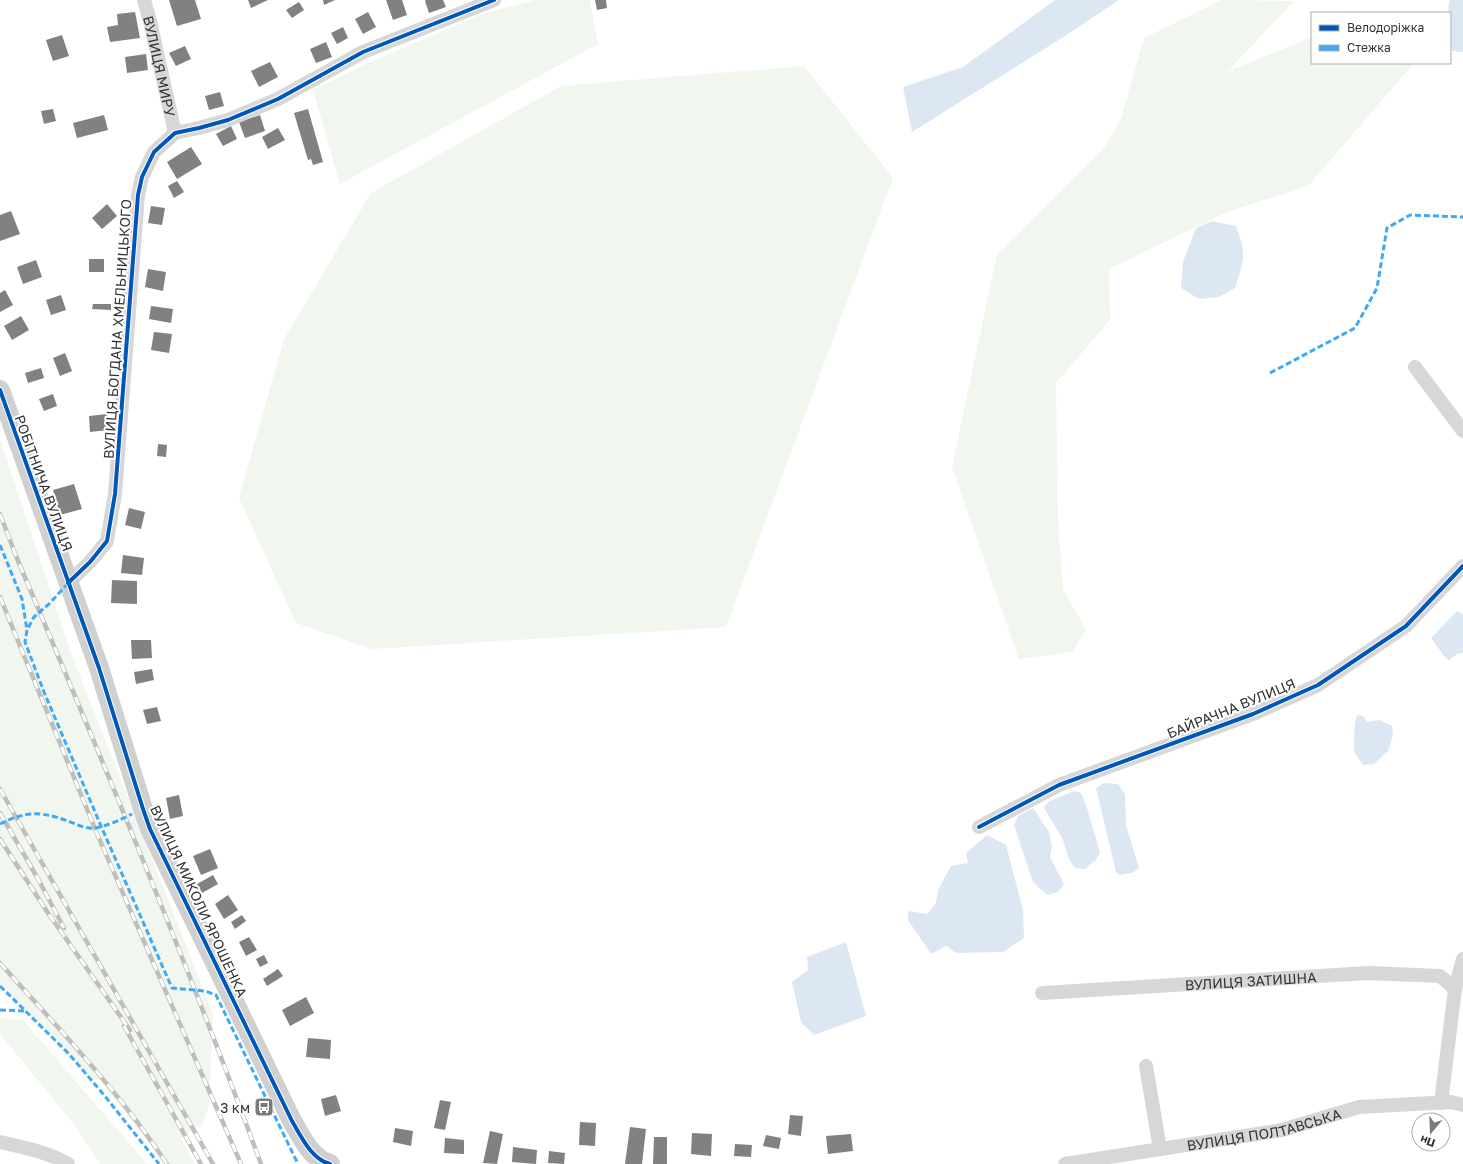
<svg xmlns="http://www.w3.org/2000/svg" width="1463" height="1164" viewBox="0 0 1463 1164" font-family="'Golos Text',sans-serif">
	<style>
		.green { fill: #f1f6ee }
		.water { fill: #dde7f3 }
		.building { fill: #818181 }
		.lines { fill: none; stroke-linecap: round; stroke-linejoin: round }
		.street { stroke: #d7d7d7; stroke-width: 14 }
		.secondary { stroke: #d0d0d0; stroke-width: 20 }
		.rail-casing { stroke: #bebebe; stroke-width: 4.5 }
		.rail { stroke: #fff; stroke-width: 3; stroke-dasharray: 9; stroke-linecap: butt }
		.quiet { stroke: #3fa9f5; stroke-width: 3; stroke-dasharray: 6 3; stroke-linecap: butt }
		.cycleway-casing { stroke: #fff; stroke-width: 6 }
		.cycleway { stroke: #0057b8; stroke-width: 4 }
		.labels { text-anchor: middle; dominant-baseline: central; stroke-width: 4; stroke-linejoin: round; paint-order: stroke }
		.street-label { font-size: 14px; fill: #333; stroke: #fff }
		.poi-label { font-size: 14px; fill: #333; stroke: #fff; text-anchor: end }
	</style>
	<rect width="100%" height="100%" fill="#fff"/>
	<path class="green" d="M 535,0 L 590,0 L 598,44 L 340,184 L 313,90 L 364,65 L 482,14 Z
		M 1222,0 L 1294,1 L 1227,72 L 1312,37 L 1312,63 L 1414,63 L 1308,186 L 1227,212 L 1109,269 L 1110,320 L 1056,383 L 1058,521 L 1063,589 L 1086,630 L 1072,652 L 1019,659 L 952,467 L 997,254 L 1104,148 L 1121,119 L 1144,38 Z
		M 804,66 L 893,178 L 726,627 L 372,649 L 296,623 L 239,498 L 284,339 L 371,193 L 561,86 Z
		M 0,439 L 71,653 L 213,1013 L 209,1105 L 202,1125 L 181,1138 L 194,1164 L 165,1164 L 99,1079 L 91,1080 L 21,1006 L 0,987 Z
		M 0,1018 L 23,1020 L 147,1164 L 100,1164 L 73,1123 L 0,1034 Z"/>
	<path class="water" d="M 1055,0 L 1119,0 L 1065,36 L 912,132 L 903,87 L 963,67 Z
		M 1450,0 L 1463,0 L 1463,52 L 1452,51 L 1450,44 L 1450,13 L 1448,13 L 1449,3 Z
		M 1212,221 L 1236,226 C 1247,254 1244,260 1235,288 L 1219,297 L 1199,299 L 1181,288 L 1183,262 L 1196,228 Z
		M 1457,611 L 1463,614 L 1463,653 L 1457,654 L 1449,660 L 1444,656 L 1431,638 Z
		M 1357,715 L 1363,716 L 1367,722 L 1379,720 L 1392,726 L 1393,735 L 1388,751 L 1374,764 L 1363,765 L 1354,752 C 1355,739 1353,727 1357,715 Z
		M 1104,783 L 1118,784 L 1125,794 L 1126,825 L 1139,868 L 1132,873 L 1120,875 L 1116,872 L 1096,788 Z
		M 1074,791 L 1081,793 L 1086,805 L 1100,852 L 1096,860 L 1085,869 L 1075,868 L 1070,861 L 1062,838 L 1044,808 L 1048,802 Z
		M 1033,808 L 1049,832 L 1052,846 L 1050,857 L 1064,884 L 1058,892 L 1047,895 L 1033,882 L 1014,825 L 1018,816 Z
		M 987,835 L 1006,845 L 1023,910 L 1024,938 L 1003,952 L 956,953 L 946,946 L 931,954 L 908,920 L 908,911 L 927,914 L 936,903 L 938,890 L 951,866 L 968,863 L 966,853 Z
		M 846,942 L 866,1016 L 814,1035 L 801,1022 L 792,982 L 808,970 L 807,957 Z"/>
	<path class="building" d="M 169,0 L 195,0 L 201,19 L 177,26 Z
		M 248,0 L 268,0 L 251,8 Z
		M 323,0 L 335,0 L 324,5 Z
		M 386,0 L 402,0 L 407,15 L 393,20 Z
		M 426,0 L 443,0 L 446,7 L 429,13 L 425,1 Z
		M 595,0 L 606,0 L 607,8 L 597,10 Z
		M 299,2 L 304,10 L 292,18 L 286,10 Z
		M 135,12 L 140,38 L 110,42 L 107,27 L 118,25 L 117,14 Z
		M 368,12 L 376,27 L 363,34 L 355,19 Z
		M 343,27 L 348,38 L 337,44 L 331,33 Z
		M 62,35 L 69,56 L 53,61 L 46,40 Z
		M 326,42 L 332,57 L 316,63 L 310,49 Z
		M 185,46 L 191,59 L 176,66 L 169,53 Z
		M 146,54 L 148,70 L 127,73 L 125,57 Z
		M 270,62 L 278,77 L 259,87 L 251,71 Z
		M 220,92 L 224,106 L 209,110 L 205,96 Z
		M 53,109 L 56,121 L 44,124 L 41,111 Z
		M 308,109 L 323,162 L 313,165 L 311,159 L 308,160 L 294,113 Z
		M 104,115 L 108,130 L 77,138 L 73,123 Z
		M 260,115 L 265,131 L 245,138 L 239,122 Z
		M 231,126 L 237,139 L 223,146 L 216,134 Z
		M 278,128 L 285,140 L 268,149 L 262,137 Z
		M 191,147 L 202,164 L 177,179 L 167,162 Z
		M 177,181 L 184,192 L 174,198 L 168,186 Z
		M 107,204 L 117,216 L 102,229 L 92,218 Z
		M 151,206 L 165,208 L 162,225 L 148,223 Z
		M 11,211 L 20,234 L 0,241 L 0,215 Z
		M 89,259 L 104,259 L 104,272 L 89,272 Z
		M 36,260 L 42,277 L 23,284 L 17,267 Z
		M 148,269 L 166,272 L 163,291 L 145,287 Z
		M 5,290 L 13,305 L 0,312 L 0,293 Z
		M 61,295 L 66,310 L 51,315 L 46,300 Z
		M 93,304 L 111,304 L 111,310 L 92,309 Z
		M 151,306 L 173,309 L 171,323 L 149,319 Z
		M 21,316 L 29,330 L 12,340 L 4,326 Z
		M 154,332 L 172,334 L 169,353 L 151,350 Z
		M 65,353 L 72,371 L 60,376 L 53,358 Z
		M 41,368 L 44,378 L 28,383 L 25,373 Z
		M 53,394 L 57,406 L 44,411 L 39,399 Z
		M 107,414 L 108,430 L 90,432 L 89,416 Z
		M 158,444 L 167,445 L 166,457 L 157,456 Z
		M 74,484 L 82,509 L 60,515 L 53,490 Z
		M 129,508 L 145,512 L 141,529 L 125,525 Z
		M 123,555 L 144,558 L 142,575 L 121,573 Z
		M 112,580 L 137,581 L 137,604 L 111,603 Z
		M 131,640 L 151,640 L 152,658 L 132,659 Z
		M 152,669 L 154,680 L 136,684 L 134,672 Z
		M 157,707 L 161,721 L 147,724 L 143,710 Z
		M 179,795 L 183,816 L 170,819 L 166,798 Z
		M 210,849 L 218,868 L 201,875 L 193,856 Z
		M 213,875 L 218,884 L 202,893 L 197,884 Z
		M 228,895 L 238,910 L 224,919 L 215,904 Z
		M 242,915 L 246,921 L 235,929 L 231,922 Z
		M 249,937 L 257,950 L 246,956 L 239,942 Z
		M 264,955 L 268,963 L 260,967 L 256,959 Z
		M 278,969 L 283,976 L 267,986 L 263,979 Z
		M 306,997 L 314,1013 L 290,1026 L 282,1010 Z
		M 308,1038 L 331,1040 L 330,1059 L 306,1057 Z
		M 336,1095 L 341,1111 L 325,1116 L 321,1099 Z
		M 440,1100 L 451,1102 L 445,1130 L 434,1128 Z
		M 790,1115 L 803,1116 L 801,1136 L 788,1134 Z
		M 580,1122 L 596,1123 L 595,1146 L 579,1145 Z
		M 630,1127 L 646,1129 L 642,1164 L 625,1164 Z
		M 395,1128 L 413,1131 L 411,1146 L 393,1142 Z
		M 490,1131 L 503,1134 L 497,1164 L 483,1163 Z
		M 692,1133 L 712,1134 L 711,1156 L 691,1154 Z
		M 851,1134 L 853,1151 L 828,1154 L 826,1136 Z
		M 766,1135 L 781,1138 L 779,1149 L 763,1146 Z
		M 654,1137 L 667,1137 L 667,1164 L 653,1164 Z
		M 445,1138 L 464,1140 L 464,1154 L 444,1153 Z
		M 735,1144 L 752,1145 L 751,1157 L 734,1156 Z
		M 513,1147 L 537,1150 L 536,1164 L 512,1162 Z
		M 549,1151 L 565,1153 L 564,1164 L 548,1163 Z"/>
	<g class="lines">
		<g class="street">
			<path id="s1" d="M 144,0 L 150,21 L 175,133"/>
			<path d="M 1415,367 L 1463,431"/>
			<path d="M 68,583 L 90,562 L 107,541 L 115,494 L 138,195 L 142,177 L 154,152 L 175,133 L 199,128 L 228,120 L 278,99 L 363,52 L 494,0"/>
			<path d="M 979,827 L 1059,785 L 1253,714 L 1318,685 L 1406,626 L 1463,566"/>
			<path id="s2" d="M 1042,993 L 1368,973 L 1440,976 L 1455,989"/>
			<path d="M 1146,1066 L 1160,1149"/>
			<path d="M 1441,1103 L 1455,989 L 1463,959"/>
			<path d="M 0,1142 C 22,1147 48,1152 68,1164"/>
			<path id="s3" d="M 1065,1164 L 1282,1130 L 1359,1107 L 1451,1102 L 1463,1105"/>
		</g>
		<path class="secondary" d="M 0,390 L 99,668 L 143,809 L 150,829 L 292,1121 C 301,1136 311,1159 330,1164"/>
		<g class="rail-casing">
			<path id="rail" d="M 0,514 L 16,556 C 101,757 186,959 261,1164
				M 0,597 L 98,836 L 241,1164
				M 0,789 L 213,1164
				M 0,813 L 37,877 L 64,928
				M 0,839 L 48,913 L 130,1030
				M 0,963 C 58,1028 119,1091 167,1164
				M 124,1026 L 201,1164"/>
		</g>
		<use href="#rail" class="rail"/>
		<path class="quiet" d="M 1270,373 L 1355,328 L 1377,288 L 1387,228 L 1410,215 L 1463,217
			M 0,545 L 22,599 L 27,630
			M 68,583 L 50,603 L 34,617 L 27,630 L 25,642 L 44,692 L 101,826 L 172,988 L 205,991 L 216,995 L 298,1164
			M 0,824 C 26,811 40,811 68,821 C 76,824 85,829 94,828 C 105,827 122,819 132,814
			M 0,986 L 69,1054 L 104,1095 L 159,1164
			M 0,1010 L 26,1011"/>
		<g class="cycleway-casing">
			<path id="cycleway" d="M 0,390 L 99,668 L 143,809 L 150,829 L 292,1121 C 301,1136 311,1159 330,1164
				M 68,583 L 90,562 L 107,541 L 115,494 L 138,195 L 142,177 L 154,152 L 175,133 L 199,128 L 228,120 L 278,99 L 363,52 L 494,0
				M 979,827 L 1059,785 L 1253,714 L 1318,685 L 1406,626 L 1463,566"/>
		</g>
		<use href="#cycleway" class="cycleway"/>
	</g>
	<defs>
		<g id="bus-square" transform="scale(1)"><rect x="-9" y="-9" width="18" height="18" rx="4" fill="#7a7a7a" stroke="#fff"/><path d="M-5-6H5V4H4V6H2V4H-2V6H-4V4H-5ZM-3.5-4V0h7V-4ZM-3.5 1.2v1.5H-2V1.2ZM2 1.2v1.5H3.5V1.2Z" fill="#fff"/></g>
	</defs>
	<g fill-rule="evenodd">
		<use href="#bus-square" x="264" y="1107"/>
	</g>
	<g class="labels">
		<g class="street-label">
			<text stroke="none"><textPath href="#s1" startOffset="68">ВУЛИЦЯ МИРУ</textPath></text>
			<text transform="translate(117 329) rotate(-86)">ВУЛИЦЯ БОГДАНА ХМЕЛЬНИЦЬКОГО</text>
			<text transform="translate(44 483) rotate(70)">РОБІТНИЧА ВУЛИЦЯ</text>
			<text transform="translate(1231 708) rotate(-22)">БАЙРАЧНА ВУЛИЦЯ</text>
			<text transform="translate(199 901) rotate(65)">ВУЛИЦЯ МИКОЛИ ЯРОШЕНКА</text>
			<text stroke="none"><textPath href="#s2" startOffset="209">ВУЛИЦЯ ЗАТИШНА</textPath></text>
			<text stroke="none"><textPath href="#s3" startOffset="202">ВУЛИЦЯ ПОЛТАВСЬКА</textPath></text>
		</g>
		<g class="poi-label">
			<text x="250" y="1107">3 км</text>
		</g>
	</g>
	<rect x="1311" y="12" width="140" height="52" fill="#ffffff" stroke="#adadad"/>
	<rect x="1319" y="25" width="20" height="6" fill="#0057b8" stroke="#adadad"/>
	<text x="1347" y="32" font-size="12" fill="#333333">Велодоріжка</text>
	<rect x="1319" y="45" width="20" height="6" fill="#3fa9f5" stroke="#adadad"/>
	<text x="1347" y="52" font-size="12" fill="#333333">Стежка</text>
	<g transform="translate(1431 1132) rotate(199)"><circle r="19" fill="#ffffff" stroke="#adadad"/>
	<path d="M0-3L7 15L0 10L-7 15Z" fill="#7a7a7a"/>
	<text y="-6" font-size="11" font-weight="bold" text-anchor="middle" fill="#333333">Пн</text>
	</g>
</svg>
